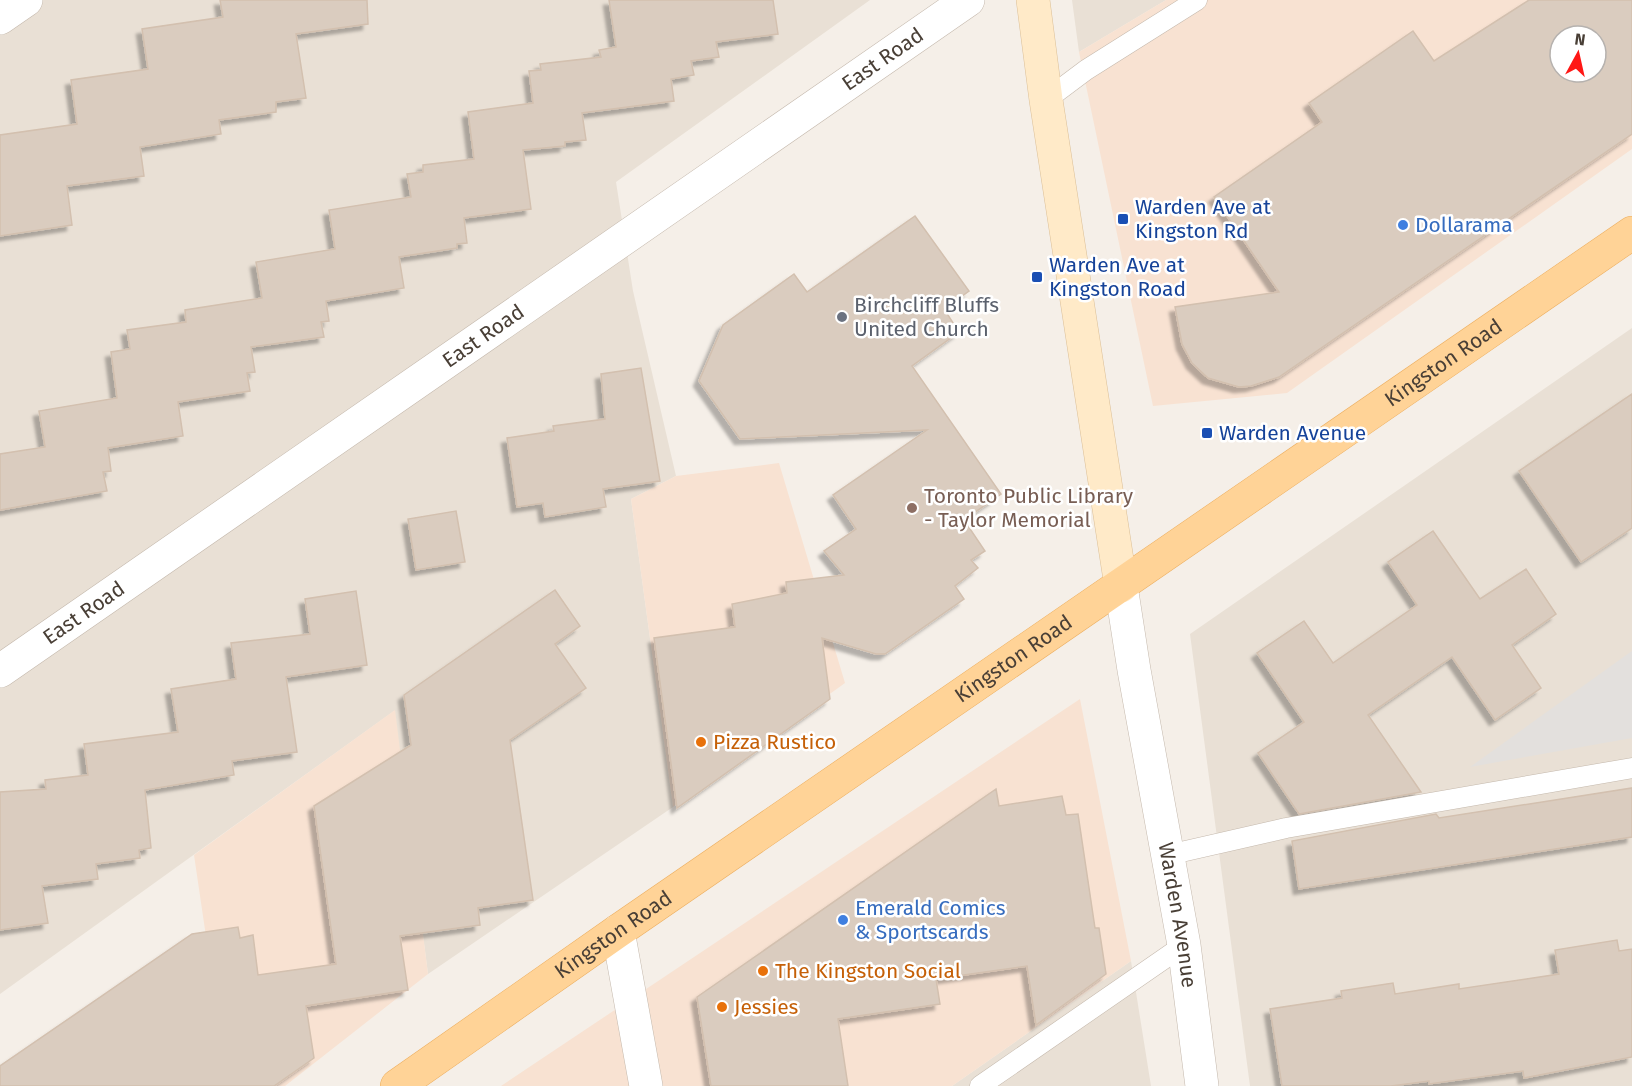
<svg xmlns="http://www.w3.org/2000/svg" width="1632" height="1086" viewBox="0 0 1632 1086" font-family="'Fira Sans',sans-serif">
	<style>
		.residential { fill: #e9e0d5 }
		.commercial { fill: #f8e2d2; fill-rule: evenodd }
		.parking { fill: #e3e0dd }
		.building { fill: #daccbf; stroke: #d3c0af; stroke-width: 1.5; fill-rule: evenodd; filter: url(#shadow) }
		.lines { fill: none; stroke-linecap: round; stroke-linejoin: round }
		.service-casing { stroke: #c4b8ac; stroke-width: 21 }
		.minor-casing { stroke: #c4b8ac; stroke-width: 34 }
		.secondary-casing { stroke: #dbbf97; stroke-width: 34 }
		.primary-casing { stroke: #ecae5f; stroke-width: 34 }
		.service { stroke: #fff; stroke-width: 20 }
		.minor { stroke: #fff; stroke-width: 33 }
		.secondary { stroke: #ffeac8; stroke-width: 33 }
		.primary { stroke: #ffd397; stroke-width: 33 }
		.transit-dot { fill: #1a4fb4; stroke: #fff; stroke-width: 2 }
		.shop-dot { fill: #3f7fe0; stroke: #fff; stroke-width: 2 }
		.worship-dot { fill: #6b7280; stroke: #fff; stroke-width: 2 }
		.education-dot { fill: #8d6e63; stroke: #fff; stroke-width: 2 }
		.food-dot { fill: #e8710a; stroke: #fff; stroke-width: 2 }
		.labels { text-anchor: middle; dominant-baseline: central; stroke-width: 5; stroke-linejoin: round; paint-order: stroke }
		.street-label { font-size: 21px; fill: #493f36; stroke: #fff }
		.transit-label { font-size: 21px; fill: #164399; stroke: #fff; text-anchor: start }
		.shop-label { font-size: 21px; fill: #366cbe; stroke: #fff; text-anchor: start }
		.worship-label { font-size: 21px; fill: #5b616d; stroke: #fff; text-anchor: start }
		.education-label { font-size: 21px; fill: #785e54; stroke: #fff; text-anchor: start }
		.food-label { font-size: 21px; fill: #c56008; stroke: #fff; text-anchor: start }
	</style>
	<defs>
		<filter id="shadow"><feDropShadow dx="-5.5" dy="5.5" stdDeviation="1.5" flood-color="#0004"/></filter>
	</defs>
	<rect width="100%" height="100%" fill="#f5efe8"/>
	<path class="residential" d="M 0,0 L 870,0 L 616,182 L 633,291 L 676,476 L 631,499 L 673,807 L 428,974 L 394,711 L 0,994 Z
		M 1072,0 L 1166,0 L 1079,52 Z
		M 1632,328 L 1632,1086 L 1250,1086 L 1190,634 Z
		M 1131,961 L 1151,1086 L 952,1086 Z"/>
	<path class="commercial" d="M 1166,0 L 1632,0 L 1632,149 L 1287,393 L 1153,406 L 1079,52 ZM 1560,36 L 1596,36 L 1596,72 L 1560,72 Z
		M 779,463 L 845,683 L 673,807 L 631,499 L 676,476 Z
		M 1080,699 L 1131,961 L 952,1086 L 501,1086 Z
		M 395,710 L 428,974 L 285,1086 L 228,1086 L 194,855 Z"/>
	<path class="parking" d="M 1632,651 L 1632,738 L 1470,767 Z"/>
	<path class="building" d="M 220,0 L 367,0 L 368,24 L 296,34 L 306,98 L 276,102 L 276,112 L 219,120 L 221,134 L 140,147 L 144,176 L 67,186 L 72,225 L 0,236 L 0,135 L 77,124 L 71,80 L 148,69 L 142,29 L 223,17 Z
		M 609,0 L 773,0 L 778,34 L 716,42 L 719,57 L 691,61 L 694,75 L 671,79 L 674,101 L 582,113 L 586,140 L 565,142 L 565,146 L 523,150 L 531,209 L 464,218 L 467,243 L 457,244 L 457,248 L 399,257 L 404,288 L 326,301 L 329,321 L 321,322 L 324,337 L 251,347 L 255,372 L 247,373 L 250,391 L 178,402 L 183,436 L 108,448 L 111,471 L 103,472 L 107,491 L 0,510 L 0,454 L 45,447 L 39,411 L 117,398 L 111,352 L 130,349 L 127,330 L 186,322 L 185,310 L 262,298 L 256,262 L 335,249 L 329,210 L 411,197 L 407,174 L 423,172 L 423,165 L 474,159 L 468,112 L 533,103 L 529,71 L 541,70 L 540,64 L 601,57 L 599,50 L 616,47 Z
		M 1529,0 L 1632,0 L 1632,134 L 1279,377 L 1251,386 L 1239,387 L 1208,378 L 1192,363 L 1182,344 L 1175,307 L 1279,292 L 1214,197 L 1322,122 L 1309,103 L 1413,31 L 1434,61 ZM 1560,36 L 1596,36 L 1596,72 L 1560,72 Z
		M 915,216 L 969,291 L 944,309 L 959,332 L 912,366 L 1001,494 L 964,520 L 985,551 L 971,560 L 978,568 L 955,586 L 964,599 L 885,654 L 876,654 L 822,638 L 830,699 L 677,808 L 654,638 L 735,627 L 732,604 L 787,593 L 786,582 L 844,575 L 824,551 L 856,529 L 833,495 L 927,430 L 740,439 L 699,381 L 723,325 L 794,274 L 807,292 Z
		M 641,368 L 660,481 L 603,489 L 606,507 L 545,517 L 543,503 L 517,507 L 507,438 L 554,431 L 553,426 L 605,419 L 601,374 Z
		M 1632,394 L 1632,528 L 1581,562 L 1519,471 Z
		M 456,511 L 465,562 L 416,570 L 408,519 Z
		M 1433,531 L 1480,599 L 1526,569 L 1556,614 L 1512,645 L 1541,688 L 1495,720 L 1452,657 L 1368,715 L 1421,792 L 1299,814 L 1258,753 L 1304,722 L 1257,653 L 1304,621 L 1333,663 L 1417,605 L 1388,562 Z
		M 555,590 L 580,626 L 555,644 L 586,688 L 510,740 L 533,900 L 478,908 L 480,925 L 400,936 L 408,990 L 306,1006 L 314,1058 L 274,1086 L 0,1086 L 0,1066 L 192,934 L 238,927 L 240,938 L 253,935 L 258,975 L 336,964 L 314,806 L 411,745 L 404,695 Z
		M 356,591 L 367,665 L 286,677 L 297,752 L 232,761 L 234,775 L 145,790 L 151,848 L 139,850 L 140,858 L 96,864 L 98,879 L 42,886 L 48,923 L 0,930 L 0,792 L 46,789 L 45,780 L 88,775 L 84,744 L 178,732 L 171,689 L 236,679 L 231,643 L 310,634 L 305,599 Z
		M 1632,788 L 1632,837 L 1299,889 L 1292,841 L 1436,814 L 1439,818 Z
		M 996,789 L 999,806 L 1062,796 L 1066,815 L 1078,814 L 1095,928 L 1099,928 L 1106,974 L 1036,1025 L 1027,966 L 936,979 L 940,1004 L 838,1019 L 848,1086 L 711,1086 L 697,997 Z
		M 1617,940 L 1619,951 L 1632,949 L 1632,1057 L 1524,1078 L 1523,1071 L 1429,1084 L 1429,1081 L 1391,1086 L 1282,1086 L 1270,1009 L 1342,998 L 1341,991 L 1393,983 L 1395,994 L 1459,984 L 1459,989 L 1559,974 L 1555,950 Z"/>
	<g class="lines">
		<g class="service-casing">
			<path id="service" d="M 1046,100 L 1086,70 L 1197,0
				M 1168,855 L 1286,828 L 1632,768
				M 980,1086 L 1184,945"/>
		</g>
		<g class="minor-casing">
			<g id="minor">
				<path d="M 0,18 L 26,0"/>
				<path id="s1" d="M 1121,586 L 1134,670 L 1184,945 L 1202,1086"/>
				<path id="s2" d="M 0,671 L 968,0"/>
				<path d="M 618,931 L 646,1086"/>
			</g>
		</g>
		<g class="secondary-casing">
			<path id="secondary" d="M 1033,0 L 1046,100 L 1121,586"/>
		</g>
		<g class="primary-casing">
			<g id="primary">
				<path id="s3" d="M 397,1086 L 618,931 L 1632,233"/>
			</g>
		</g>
		<use href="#service" class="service"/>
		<use href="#minor" class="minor"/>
		<use href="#secondary" class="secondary"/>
		<use href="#primary" class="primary"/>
	</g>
	<g class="transit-dot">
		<rect x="1117" y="213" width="12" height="12" rx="3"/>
		<rect x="1031" y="271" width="12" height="12" rx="3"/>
		<rect x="1201" y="427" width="12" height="12" rx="3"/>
	</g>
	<g class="shop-dot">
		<circle cx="1403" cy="225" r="6"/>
		<circle cx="843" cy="920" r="6"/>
	</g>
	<circle class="worship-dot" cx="842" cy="317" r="6"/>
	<circle class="education-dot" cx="912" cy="508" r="6"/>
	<g class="food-dot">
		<circle cx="701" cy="742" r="6"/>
		<circle cx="763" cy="971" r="6"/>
		<circle cx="722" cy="1007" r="6"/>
	</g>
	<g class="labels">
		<g class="street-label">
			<text stroke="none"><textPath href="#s2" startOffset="1074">East Road</textPath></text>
			<text stroke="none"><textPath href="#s2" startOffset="588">East Road</textPath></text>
			<text stroke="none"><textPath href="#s3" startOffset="1272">Kingston Road</textPath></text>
			<text stroke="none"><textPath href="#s2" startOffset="102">East Road</textPath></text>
			<text stroke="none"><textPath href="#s3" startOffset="750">Kingston Road</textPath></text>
			<text stroke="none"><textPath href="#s1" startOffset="334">Warden Avenue</textPath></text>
			<text stroke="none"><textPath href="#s3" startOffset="264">Kingston Road</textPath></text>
		</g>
		<g class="transit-label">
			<text x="1135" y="207">Warden Ave at<tspan x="1135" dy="24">Kingston Rd</tspan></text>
			<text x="1049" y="265">Warden Ave at<tspan x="1049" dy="24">Kingston Road</tspan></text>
			<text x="1219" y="433">Warden Avenue</text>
		</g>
		<g class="shop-label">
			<text x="1415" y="225">Dollarama</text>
			<text x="855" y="908">Emerald Comics<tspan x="855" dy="24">&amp; Sportscards</tspan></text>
		</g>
		<g class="worship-label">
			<text x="854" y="305">Birchcliff Bluffs<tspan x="854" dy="24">United Church</tspan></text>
		</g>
		<g class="education-label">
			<text x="924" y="496">Toronto Public Library<tspan x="924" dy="24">- Taylor Memorial</tspan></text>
		</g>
		<g class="food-label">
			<text x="713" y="742">Pizza Rustico</text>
			<text x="775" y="971">The Kingston Social</text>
			<text x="734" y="1007">Jessies</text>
		</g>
	</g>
	<g transform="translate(1578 54) rotate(8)"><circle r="28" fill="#ffffff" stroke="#b6b2af" stroke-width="1.5"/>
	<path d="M0-4.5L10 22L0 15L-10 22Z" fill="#ff1715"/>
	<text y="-9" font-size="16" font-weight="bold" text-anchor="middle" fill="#493f36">N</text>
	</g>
</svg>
